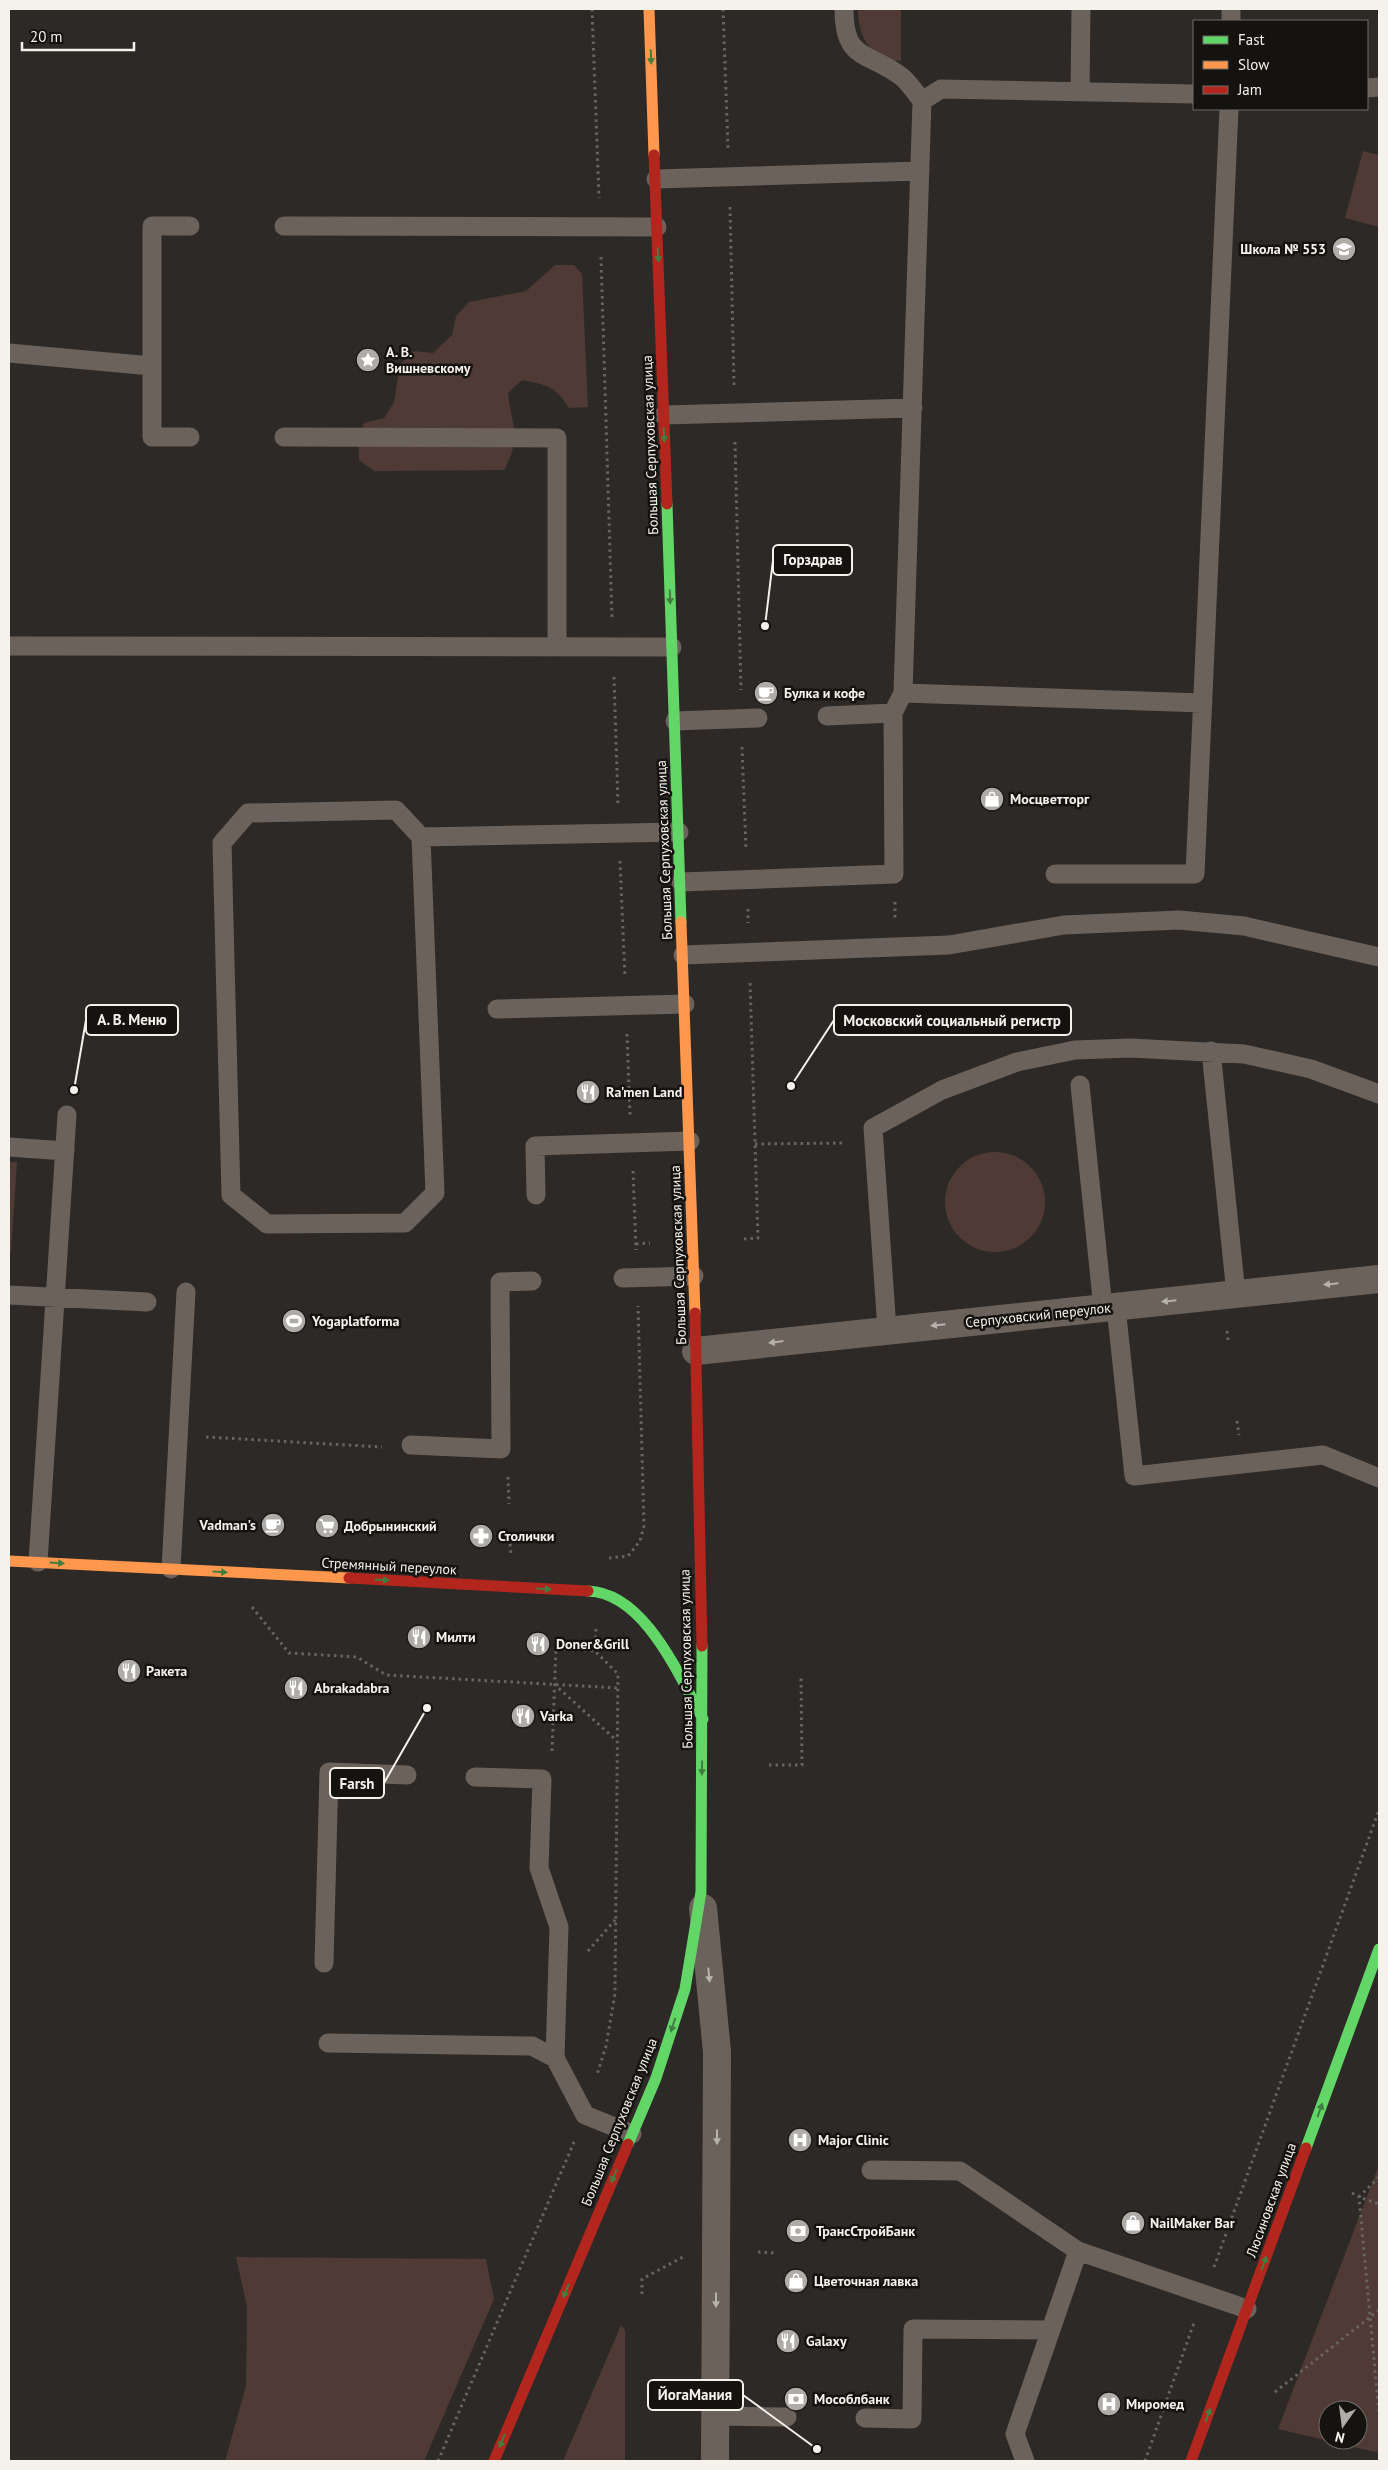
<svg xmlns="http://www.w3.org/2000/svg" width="1388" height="2470" viewBox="0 0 1388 2470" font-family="'PT Sans',sans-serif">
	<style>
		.green { fill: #4f3a36; fill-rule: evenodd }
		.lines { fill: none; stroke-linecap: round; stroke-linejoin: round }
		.path { stroke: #6a6460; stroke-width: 3; stroke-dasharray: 2.5 4; stroke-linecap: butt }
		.lane { stroke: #6b625c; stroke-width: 19 }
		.street { stroke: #6b625c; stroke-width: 28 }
		.fast { stroke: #63d668; stroke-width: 11 }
		.slow { stroke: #ff974d; stroke-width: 11 }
		.jam { stroke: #b3261e; stroke-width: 11 }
		.oneway { fill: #407e40 }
		.oneway2 { fill: #b7b1ab }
		.labels { text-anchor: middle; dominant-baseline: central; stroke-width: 5; stroke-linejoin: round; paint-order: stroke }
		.poi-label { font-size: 14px; font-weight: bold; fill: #f5f2ec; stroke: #151310; text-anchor: start }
		.street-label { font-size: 14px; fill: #f5f2ec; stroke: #151310 }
		.leader { fill: none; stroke: #f5f2ec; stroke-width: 2 }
		.callout-dot { fill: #f5f2ec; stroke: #151310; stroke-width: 2 }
		.callout { fill: #151310; stroke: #f5f2ec; stroke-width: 2 }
		.callout-label { font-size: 15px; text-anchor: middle; font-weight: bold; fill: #f5f2ec }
	</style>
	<rect width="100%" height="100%" fill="#2c2926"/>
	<path class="green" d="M 858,9 L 901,9 L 901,61 C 870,61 858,36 858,9 Z
		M 1363,151 L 1379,155 L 1379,227 L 1345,218 Z
		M 555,265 L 574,265 L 582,274 L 588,407 L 569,408 C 555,386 547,385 522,380 L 508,393 C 512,428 522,437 504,470 L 374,471 L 359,460 L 358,440 L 364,423 L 384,418 L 394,402 L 400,364 L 414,351 L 433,353 L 452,335 L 456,316 L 469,302 L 526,291 Z
		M945 1202a50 50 0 1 1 100 0a50 50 0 1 1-100 0Z
		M 9,1162 L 17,1162 L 11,1252 L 9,1252 Z
		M 1379,2165 L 1379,2453 L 1278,2429 ZM 1328,2410 L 1358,2410 L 1358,2440 L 1328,2440 Z
		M 236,2257 L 486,2259 L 494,2299 L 424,2461 L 225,2461 L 246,2386 L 247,2307 Z
		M 621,2325 L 625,2330 L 625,2461 L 563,2461 Z"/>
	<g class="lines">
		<path class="path" d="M 592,9 L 599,198
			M 723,9 L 728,148
			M 730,207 L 734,385
			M 601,257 L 612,618
			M 735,442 L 741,690
			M 614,677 L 618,805
			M 742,747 L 746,850
			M 620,861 L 625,978
			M 895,902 L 895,918
			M 748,909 L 748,923
			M 627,1034 L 630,1115
			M 755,1144 L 845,1143
			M 633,1171 L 636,1250
			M 744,1239 L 758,1238 L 750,981
			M 636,1244 L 650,1243
			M 1227,1331 L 1228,1340
			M 1237,1421 L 1239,1435
			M 206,1437 L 382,1447
			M 508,1477 L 509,1504
			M 510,1544 L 511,1554
			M 609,1558 L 628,1556 L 640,1541 L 644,1526 L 638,1306
			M 252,1607 L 289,1653 L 357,1657 L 386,1675 L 618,1688
			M 595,1651 L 596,1627
			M 554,1684 L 616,1740
			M 552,1751 L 556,1649 L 595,1651 L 618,1674 L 615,1994 L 606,2046 L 597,2075
			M 769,1765 L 802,1765 L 801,1678
			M 588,1951 L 615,1920
			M 1379,2177 L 1359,2197 L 1379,2204
			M 1352,2193 L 1359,2197 L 1379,2413
			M 758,2252 L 774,2253
			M 1214,2267 L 1379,1810
			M 642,2294 L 642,2279 L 683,2257
			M 1275,2392 L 1379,2310
			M 438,2461 L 574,2142
			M 1145,2461 L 1195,2320"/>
		<path class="lane" d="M 1231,21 L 1231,9
			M 1367,88 L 1379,87
			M 1080,91 L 1081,9
			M 922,101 L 941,89 L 1194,94
			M 656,179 L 920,171
			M 284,226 L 657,227
			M 9,353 L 152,366
			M 664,415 L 913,408
			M 190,437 L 152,437 L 152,226 L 190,226
			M 284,437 L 557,438 L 557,647
			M 9,646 L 672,647
			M 903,693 L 1203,703
			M 827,716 L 893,713
			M 675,721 L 758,718
			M 396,810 L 421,837 L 435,1193 L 405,1223 L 267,1224 L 231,1195 L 222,843 L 248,813 Z
			M 421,837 L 679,832
			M 1055,874 L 1195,874 L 1229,109
			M 681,882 L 894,874 L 893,713 L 903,693 L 922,101 C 916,93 909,83 902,77 C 868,51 844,62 844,9
			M 683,955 L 949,945 L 1064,925 L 1179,920 L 1244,926 L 1379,957
			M 497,1009 L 685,1004
			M 1211,1051 L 1236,1294
			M 1080,1085 L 1103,1308
			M 9,1147 L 65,1151
			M 536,1195 L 535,1146 L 690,1141
			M 623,1278 L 694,1276
			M 9,1295 L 147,1302
			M 1116,1307 L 1134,1476 L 1323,1455 L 1379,1478
			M 887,1330 L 873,1128 L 942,1090 L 1017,1062 L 1075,1050 L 1131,1048 L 1244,1054 L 1311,1069 L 1379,1094
			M 411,1445 L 501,1449 L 500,1282 L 532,1281
			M 38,1562 L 67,1115
			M 171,1569 L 186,1292
			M 475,1777 L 542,1779 L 539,1868 L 559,1927 L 555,2058
			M 324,1963 L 329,1772 L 407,1775
			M 328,2043 L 532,2046 L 555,2058 L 585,2115 L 632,2134
			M 871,2170 L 960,2171 L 1078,2251
			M 716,2416 L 787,2417
			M 865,2418 L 912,2419 L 913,2329 L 1051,2330
			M 1025,2461 L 1015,2434 L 1078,2251 L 1247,2309"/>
		<path class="street" d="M 696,1351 L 1379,1279
			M 703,1908 L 717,2052 L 715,2461"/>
		<path class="fast" d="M 667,504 L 681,922
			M 588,1591 C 645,1593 679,1676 703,1719
			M 628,2144 L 656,2078 L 685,1989 L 701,1892 L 702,1646
			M 1306,2148 L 1379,1949"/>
		<path class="slow" d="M 649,9 L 654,155
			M 681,922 L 695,1313
			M 9,1561 L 349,1578"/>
		<path class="jam" d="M 654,155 L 667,504
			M 695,1313 L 702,1646
			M 349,1578 L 588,1591
			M 494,2461 L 628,2144
			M 1191,2461 L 1306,2148"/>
	</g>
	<defs><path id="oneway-solid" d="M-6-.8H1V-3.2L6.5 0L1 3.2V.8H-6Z" transform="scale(1.25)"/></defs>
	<g class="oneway">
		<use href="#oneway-solid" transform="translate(651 57) rotate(88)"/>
		<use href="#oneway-solid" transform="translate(658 255) rotate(88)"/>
		<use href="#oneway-solid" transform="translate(664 435) rotate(88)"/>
		<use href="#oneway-solid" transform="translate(670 597) rotate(88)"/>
		<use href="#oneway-solid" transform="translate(57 1563) rotate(3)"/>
		<use href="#oneway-solid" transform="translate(220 1572) rotate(3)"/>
		<use href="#oneway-solid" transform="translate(382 1580) rotate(3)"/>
		<use href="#oneway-solid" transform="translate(544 1589) rotate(3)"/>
		<use href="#oneway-solid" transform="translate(702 1768) rotate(91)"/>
		<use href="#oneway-solid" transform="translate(673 2025) rotate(108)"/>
		<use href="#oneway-solid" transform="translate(1320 2110) rotate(-70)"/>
		<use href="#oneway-solid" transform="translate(614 2176) rotate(113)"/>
		<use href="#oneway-solid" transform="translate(1264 2263) rotate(-70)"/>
		<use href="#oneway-solid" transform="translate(566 2291) rotate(113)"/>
		<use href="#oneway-solid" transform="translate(1208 2415) rotate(-70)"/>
		<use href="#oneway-solid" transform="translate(502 2441) rotate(113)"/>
	</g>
	<g class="oneway2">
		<use href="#oneway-solid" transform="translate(1331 1284) rotate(174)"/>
		<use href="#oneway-solid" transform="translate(1169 1301) rotate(174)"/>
		<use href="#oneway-solid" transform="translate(938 1325) rotate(174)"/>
		<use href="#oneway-solid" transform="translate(776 1342) rotate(173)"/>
		<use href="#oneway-solid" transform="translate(709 1975) rotate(84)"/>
		<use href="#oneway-solid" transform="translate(717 2137) rotate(90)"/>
		<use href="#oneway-solid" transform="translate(716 2300) rotate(90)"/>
	</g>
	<defs>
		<g id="school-disc" transform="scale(1.25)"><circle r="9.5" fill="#afaca7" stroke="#151310"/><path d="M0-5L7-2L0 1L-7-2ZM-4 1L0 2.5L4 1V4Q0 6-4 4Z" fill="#fff"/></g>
		<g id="sight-disc" transform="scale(1.25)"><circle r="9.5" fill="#afaca7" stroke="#151310"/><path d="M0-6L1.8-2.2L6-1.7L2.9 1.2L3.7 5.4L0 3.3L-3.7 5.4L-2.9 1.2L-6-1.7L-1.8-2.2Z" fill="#fff"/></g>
		<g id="cafe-disc" transform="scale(1.25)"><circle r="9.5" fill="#afaca7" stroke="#151310"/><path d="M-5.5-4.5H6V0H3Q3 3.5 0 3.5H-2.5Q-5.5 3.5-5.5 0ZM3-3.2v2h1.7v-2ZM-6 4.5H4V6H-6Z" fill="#fff"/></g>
		<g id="shop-disc" transform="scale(1.25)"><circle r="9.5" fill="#afaca7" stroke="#151310"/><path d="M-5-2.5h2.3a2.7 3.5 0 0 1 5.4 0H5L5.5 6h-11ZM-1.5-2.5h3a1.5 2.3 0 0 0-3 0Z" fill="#fff"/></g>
		<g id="restaurant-disc" transform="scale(1.25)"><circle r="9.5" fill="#afaca7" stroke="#151310"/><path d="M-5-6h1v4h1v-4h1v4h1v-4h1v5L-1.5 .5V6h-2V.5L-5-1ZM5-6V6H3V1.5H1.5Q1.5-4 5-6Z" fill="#fff"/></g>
		<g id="stadium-disc" transform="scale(1.25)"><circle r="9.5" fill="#afaca7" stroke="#151310"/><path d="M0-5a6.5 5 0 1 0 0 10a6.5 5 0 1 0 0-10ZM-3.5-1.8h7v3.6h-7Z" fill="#fff"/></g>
		<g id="supermarket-disc" transform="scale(1.25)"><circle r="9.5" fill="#afaca7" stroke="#151310"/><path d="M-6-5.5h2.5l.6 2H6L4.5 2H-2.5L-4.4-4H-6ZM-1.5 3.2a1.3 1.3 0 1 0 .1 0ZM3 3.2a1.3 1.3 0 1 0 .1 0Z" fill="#fff"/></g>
		<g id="pharmacy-disc" transform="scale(1.25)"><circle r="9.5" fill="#afaca7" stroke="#151310"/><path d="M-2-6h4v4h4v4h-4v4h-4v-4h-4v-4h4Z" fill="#fff"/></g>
		<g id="hospital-disc" transform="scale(1.25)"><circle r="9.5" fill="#afaca7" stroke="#151310"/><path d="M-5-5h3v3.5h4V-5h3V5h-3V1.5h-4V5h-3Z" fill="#fff"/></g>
		<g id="bank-disc" transform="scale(1.25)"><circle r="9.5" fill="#afaca7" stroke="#151310"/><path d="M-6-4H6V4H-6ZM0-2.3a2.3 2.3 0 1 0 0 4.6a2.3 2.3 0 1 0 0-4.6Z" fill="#fff"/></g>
	</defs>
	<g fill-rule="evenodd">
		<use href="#school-disc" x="1344" y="249"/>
		<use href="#sight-disc" x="368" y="360"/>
		<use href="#cafe-disc" x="766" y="693"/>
		<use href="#shop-disc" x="992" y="799"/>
		<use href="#restaurant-disc" x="588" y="1092"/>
		<use href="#stadium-disc" x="294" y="1321"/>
		<use href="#cafe-disc" x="273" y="1525"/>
		<use href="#supermarket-disc" x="327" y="1526"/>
		<use href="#pharmacy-disc" x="481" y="1536"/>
		<use href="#restaurant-disc" x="419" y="1637"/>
		<use href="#restaurant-disc" x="538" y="1644"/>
		<use href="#restaurant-disc" x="129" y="1671"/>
		<use href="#restaurant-disc" x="296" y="1688"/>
		<use href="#restaurant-disc" x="523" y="1716"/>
		<use href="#hospital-disc" x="800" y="2140"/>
		<use href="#shop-disc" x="1133" y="2223"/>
		<use href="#bank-disc" x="798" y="2231"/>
		<use href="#shop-disc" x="796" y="2281"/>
		<use href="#restaurant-disc" x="788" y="2341"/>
		<use href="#bank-disc" x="796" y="2399"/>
		<use href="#hospital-disc" x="1109" y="2404"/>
	</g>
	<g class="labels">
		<g class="poi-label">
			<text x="1326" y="249" text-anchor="end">Школа № 553</text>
			<text x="386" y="352">А. В.<tspan x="386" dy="16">Вишневскому</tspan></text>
			<text x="784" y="693">Булка и кофе</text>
			<text x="1010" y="799">Мосцветторг</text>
			<text x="606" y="1092">Ra'men Land</text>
			<text x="312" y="1321">Yogaplatforma</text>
			<text x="256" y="1525" text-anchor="end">Vadman's</text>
			<text x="344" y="1526">Добрынинский</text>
			<text x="498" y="1536">Столички</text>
			<text x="436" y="1637">Милти</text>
			<text x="556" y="1644">Doner&amp;Grill</text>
			<text x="146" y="1671">Ракета</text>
			<text x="314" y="1688">Abrakadabra</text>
			<text x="540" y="1716">Varka</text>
			<text x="818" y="2140">Major Clinic</text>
			<text x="1150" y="2223">NailMaker Bar</text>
			<text x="816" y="2231">ТрансСтройБанк</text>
			<text x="814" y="2281">Цветочная лавка</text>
			<text x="806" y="2341">Galaxy</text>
			<text x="814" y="2399">Мособлбанк</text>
			<text x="1126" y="2404">Миромед</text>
		</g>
		<g class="street-label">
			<text transform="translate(650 445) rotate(-92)">Большая Серпуховская улица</text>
			<text transform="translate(664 850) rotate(-92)">Большая Серпуховская улица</text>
			<text transform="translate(678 1255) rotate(-92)">Большая Серпуховская улица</text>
			<text transform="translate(1038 1315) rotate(-6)">Серпуховский переулок</text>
			<text transform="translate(389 1566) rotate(3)">Стремянный переулок</text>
			<text transform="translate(686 1659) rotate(-91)">Большая Серпуховская улица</text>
			<text transform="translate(619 2122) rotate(-68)">Большая Серпуховская улица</text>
			<text transform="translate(1271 2200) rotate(-70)">Люсиновская улица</text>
		</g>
	</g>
	<path class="leader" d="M765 626L773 560M74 1090L86 1020M791 1086L834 1020M427 1708L384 1783M817 2449L743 2395"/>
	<g class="callout-dot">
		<circle cx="765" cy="626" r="5"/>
		<circle cx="74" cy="1090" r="5"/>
		<circle cx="791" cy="1086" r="5"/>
		<circle cx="427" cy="1708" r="5"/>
		<circle cx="817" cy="2449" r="5"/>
	</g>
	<g class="callout">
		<rect x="773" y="545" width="79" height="30" rx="5"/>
		<rect x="86" y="1005" width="92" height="30" rx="5"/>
		<rect x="834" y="1005" width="237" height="30" rx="5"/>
		<rect x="330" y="1768" width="54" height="30" rx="5"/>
		<rect x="648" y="2380" width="95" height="30" rx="5"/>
	</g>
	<g class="callout-label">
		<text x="813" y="565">Горздрав</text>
		<text x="132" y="1025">А. В. Меню</text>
		<text x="952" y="1026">Московский социальный регистр</text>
		<text x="357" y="1789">Farsh</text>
		<text x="695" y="2400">ЙогаМания</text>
	</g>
	<rect width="1388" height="2470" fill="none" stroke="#f5f2ec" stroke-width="20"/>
	<rect x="1193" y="20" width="175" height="90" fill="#151310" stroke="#6f6c68"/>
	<rect x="1203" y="36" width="25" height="8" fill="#63d668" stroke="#6f6c68"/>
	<text x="1238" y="45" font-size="15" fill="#f5f2ec">Fast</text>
	<rect x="1203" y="61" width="25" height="8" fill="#ff974d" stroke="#6f6c68"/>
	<text x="1238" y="70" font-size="15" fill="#f5f2ec">Slow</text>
	<rect x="1203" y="86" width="25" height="8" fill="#b3261e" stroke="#6f6c68"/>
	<text x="1238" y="95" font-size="15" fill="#f5f2ec">Jam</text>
	<g transform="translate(1343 2425) rotate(194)"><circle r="24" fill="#151310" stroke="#6f6c68"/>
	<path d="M0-4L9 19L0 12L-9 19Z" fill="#afaca7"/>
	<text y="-8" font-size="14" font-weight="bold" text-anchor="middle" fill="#f5f2ec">N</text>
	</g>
	<path d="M22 42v8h112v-8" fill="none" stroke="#f5f2ec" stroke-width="2.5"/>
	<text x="30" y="42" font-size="15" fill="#f5f2ec" stroke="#151310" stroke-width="4" paint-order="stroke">20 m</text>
</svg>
